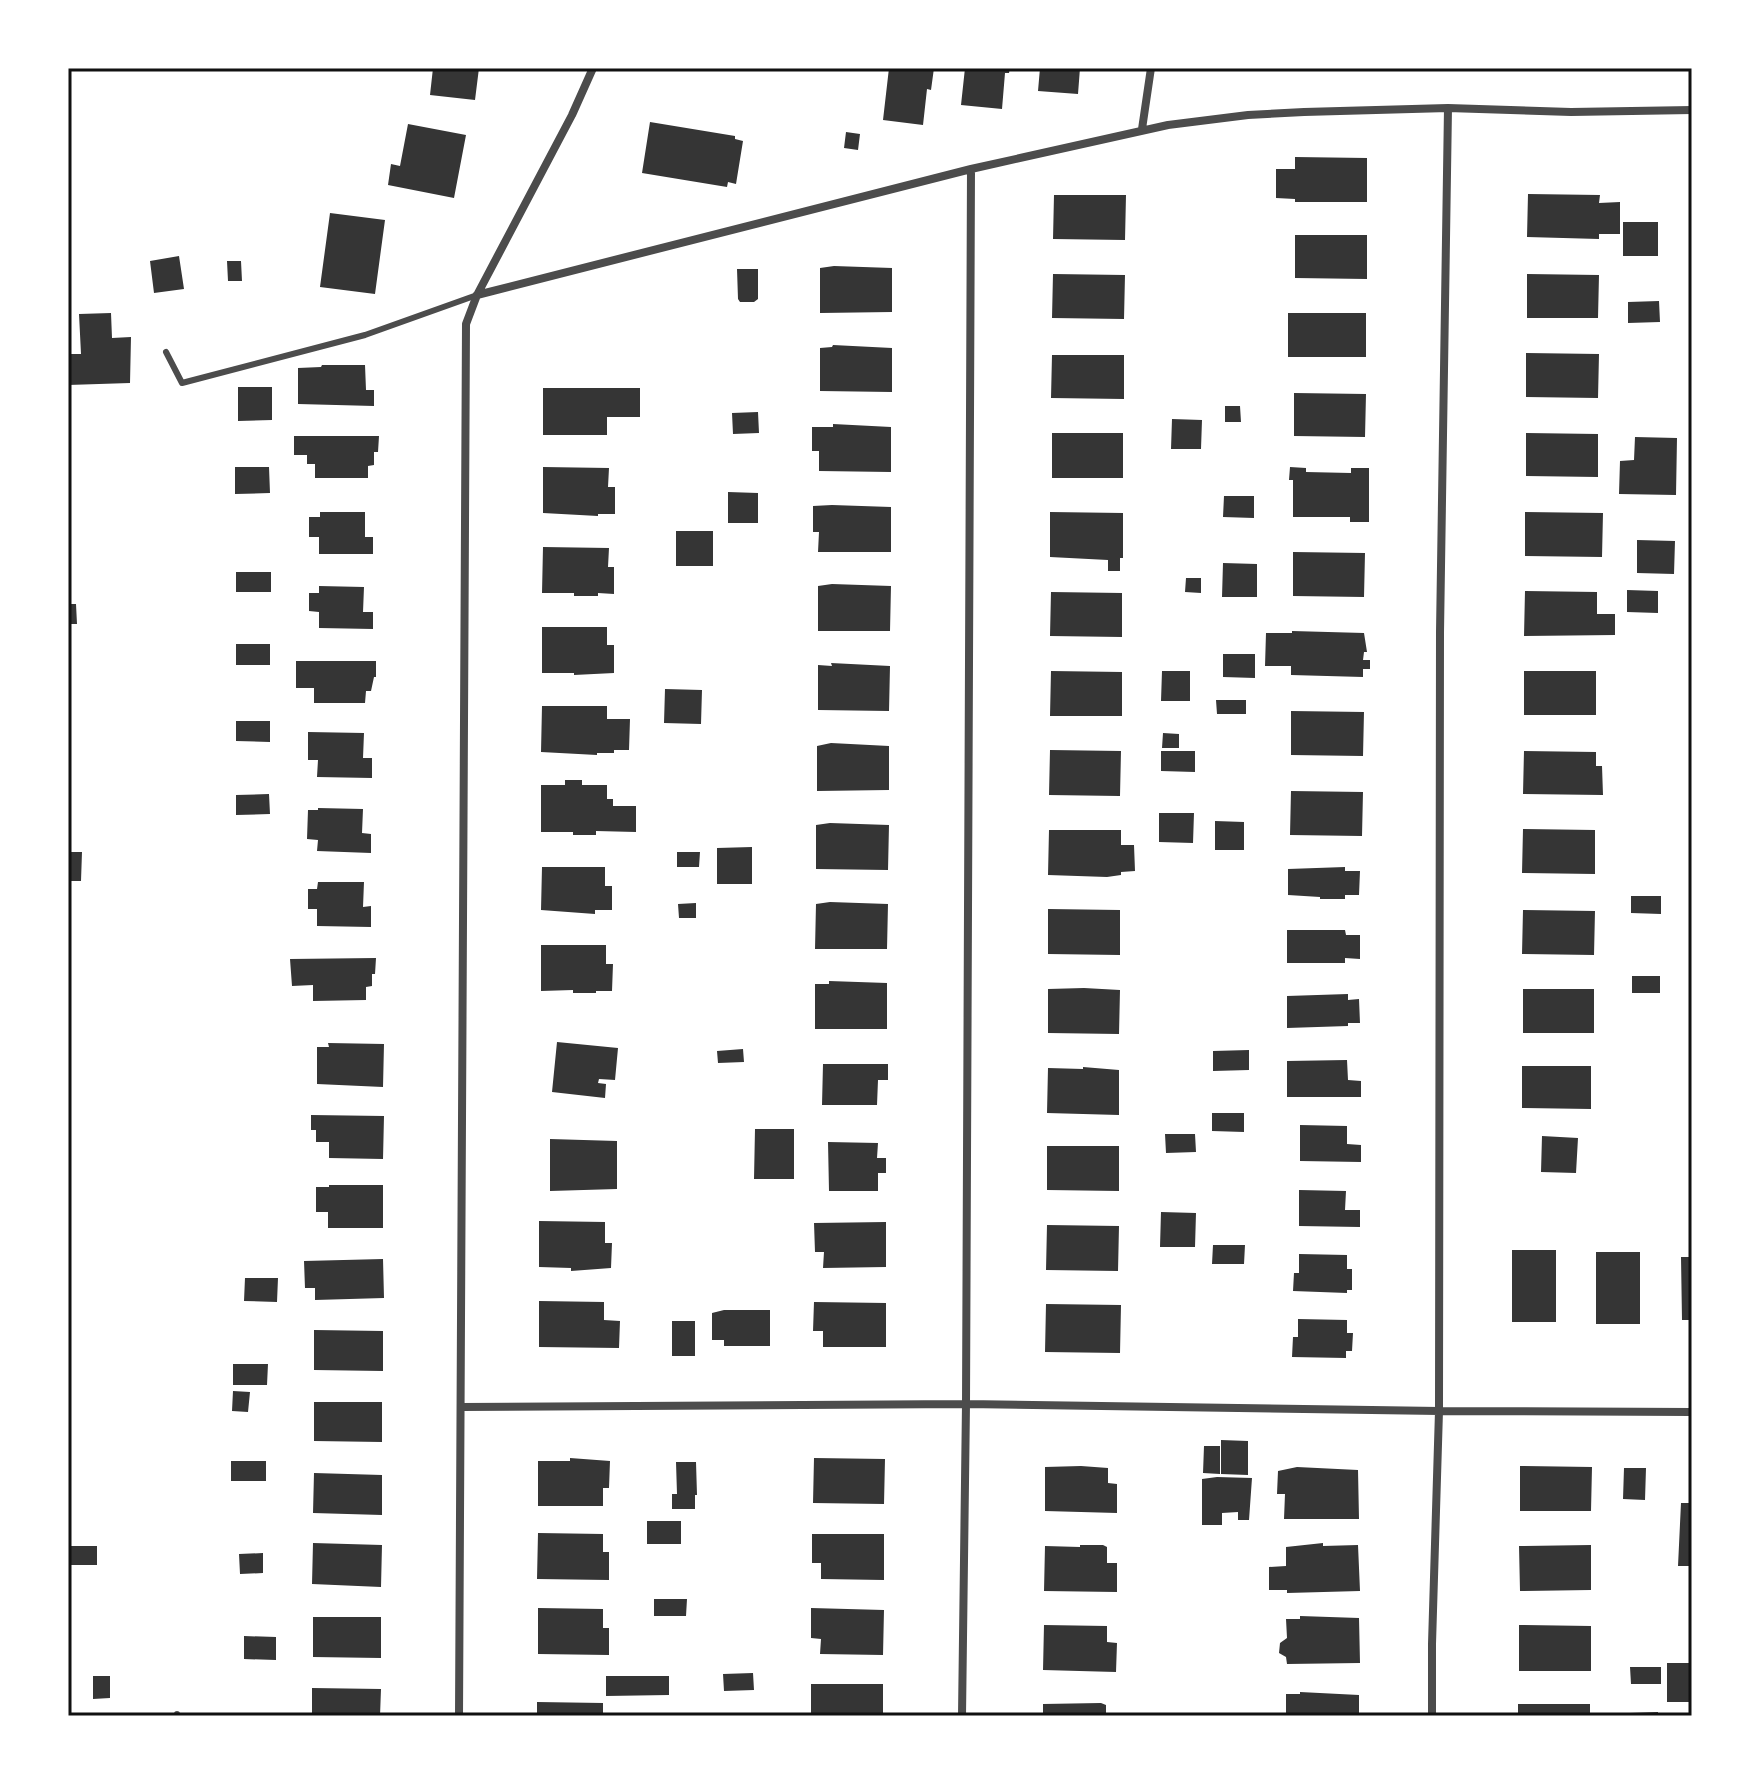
<svg xmlns="http://www.w3.org/2000/svg" width="1760" height="1784" viewBox="0 0 1760 1784" font-family="Cabin,sans-serif">
	<style>
		.building { fill: #353535 }
		.lines { fill: none; stroke-linecap: round; stroke-linejoin: round }
		.service { stroke: #4c4c4c; stroke-width: 6 }
		.minor { stroke: #4c4c4c; stroke-width: 8 }
		.neatline { fill: none; stroke: #111; stroke-width: 3 }
	</style>
	<rect width="100%" height="100%" fill="#fff"/>
	<path class="building" d="M 433,68 L 479,68 L 475,100 L 430,95 Z
		M 889,68 L 934,68 L 931,90 L 927,89 L 923,125 L 883,120 Z
		M 965,68 L 1010,68 L 1009,73 L 1005,73 L 1002,109 L 961,105 Z
		M 1040,68 L 1080,68 L 1078,94 L 1038,91 Z
		M 650,122 L 735,136 L 735,139 L 743,141 L 736,184 L 728,182 L 727,187 L 642,173 Z
		M 408,124 L 466,135 L 454,198 L 388,185 L 391,164 L 400,166 Z
		M 846,132 L 860,134 L 858,150 L 844,148 Z
		M 1295,157 L 1367,158 L 1367,202 L 1295,202 L 1295,199 L 1276,198 L 1276,169 L 1295,169 Z
		M 1528,194 L 1600,195 L 1599,203 L 1620,202 L 1620,234 L 1599,234 L 1599,239 L 1527,237 Z
		M 1054,195 L 1126,195 L 1125,240 L 1053,239 Z
		M 330,213 L 385,220 L 375,294 L 320,287 Z
		M 1623,222 L 1658,222 L 1658,256 L 1623,256 Z
		M 1295,235 L 1367,235 L 1367,279 L 1295,278 Z
		M 179,256 L 184,289 L 154,293 L 150,261 Z
		M 227,261 L 241,261 L 242,281 L 228,281 Z
		M 834,266 L 892,268 L 892,312 L 820,313 L 820,268 Z
		M 737,269 L 758,269 L 758,299 L 754,302 L 740,302 L 738,299 Z
		M 1053,274 L 1125,275 L 1124,319 L 1052,318 Z
		M 1527,274 L 1599,275 L 1598,318 L 1527,318 Z
		M 1659,301 L 1660,322 L 1628,323 L 1628,302 Z
		M 111,313 L 112,338 L 131,337 L 130,383 L 68,385 L 68,354 L 81,354 L 79,314 Z
		M 1288,313 L 1366,313 L 1366,357 L 1288,357 Z
		M 833,345 L 892,348 L 892,392 L 820,391 L 820,348 L 832,347 Z
		M 1526,353 L 1599,354 L 1598,398 L 1526,397 Z
		M 1052,355 L 1124,355 L 1124,399 L 1051,398 Z
		M 322,365 L 365,365 L 366,390 L 374,390 L 374,406 L 298,404 L 298,368 L 321,367 Z
		M 238,387 L 272,387 L 272,420 L 238,421 Z
		M 543,388 L 640,388 L 640,417 L 607,417 L 607,435 L 543,435 Z
		M 1294,393 L 1366,394 L 1365,437 L 1294,436 Z
		M 1225,406 L 1240,406 L 1241,422 L 1225,422 Z
		M 758,412 L 759,433 L 733,434 L 732,413 Z
		M 1172,419 L 1202,420 L 1201,449 L 1171,449 Z
		M 833,424 L 891,427 L 891,472 L 819,471 L 819,451 L 812,451 L 812,427 L 833,427 Z
		M 1052,433 L 1123,433 L 1123,478 L 1052,478 Z
		M 1526,433 L 1598,434 L 1598,477 L 1526,476 Z
		M 294,436 L 379,436 L 378,452 L 374,452 L 374,465 L 368,466 L 368,478 L 315,478 L 315,464 L 307,464 L 307,455 L 294,455 Z
		M 1635,437 L 1677,438 L 1676,495 L 1619,494 L 1620,461 L 1634,460 Z
		M 235,467 L 269,467 L 270,493 L 235,494 Z
		M 543,467 L 609,468 L 608,487 L 615,487 L 615,514 L 598,514 L 598,516 L 543,513 Z
		M 1290,467 L 1306,468 L 1306,472 L 1351,473 L 1351,468 L 1369,468 L 1369,522 L 1350,522 L 1350,517 L 1293,517 L 1293,480 L 1289,480 Z
		M 728,492 L 758,493 L 758,523 L 728,523 Z
		M 1224,496 L 1254,496 L 1254,518 L 1223,517 Z
		M 832,505 L 891,507 L 891,552 L 818,552 L 819,532 L 813,532 L 813,506 Z
		M 320,512 L 365,512 L 365,537 L 373,537 L 373,554 L 319,554 L 319,537 L 309,537 L 309,517 L 320,517 Z
		M 1050,512 L 1123,513 L 1123,558 L 1120,558 L 1120,571 L 1108,571 L 1108,560 L 1050,557 Z
		M 1525,512 L 1603,513 L 1602,557 L 1525,556 Z
		M 676,531 L 713,531 L 713,566 L 676,566 Z
		M 1637,540 L 1675,541 L 1674,574 L 1637,573 Z
		M 543,547 L 609,548 L 608,567 L 614,567 L 614,594 L 598,593 L 598,596 L 574,596 L 574,593 L 542,593 Z
		M 1293,552 L 1365,553 L 1364,597 L 1293,596 Z
		M 1223,563 L 1257,564 L 1257,597 L 1222,597 Z
		M 236,572 L 271,572 L 271,592 L 236,592 Z
		M 1186,578 L 1201,578 L 1201,593 L 1185,592 Z
		M 832,584 L 891,586 L 890,631 L 818,631 L 818,586 Z
		M 319,586 L 364,587 L 363,612 L 373,612 L 373,629 L 319,628 L 319,612 L 309,611 L 309,593 L 319,593 Z
		M 1627,590 L 1658,591 L 1658,613 L 1627,612 Z
		M 1525,591 L 1597,592 L 1597,614 L 1615,614 L 1615,635 L 1524,636 Z
		M 1051,592 L 1122,593 L 1122,637 L 1050,636 Z
		M 68,604 L 76,604 L 77,624 L 68,624 Z
		M 542,627 L 607,627 L 607,645 L 614,645 L 614,673 L 574,675 L 574,673 L 542,673 Z
		M 1292,631 L 1364,633 L 1367,652 L 1364,652 L 1363,660 L 1370,660 L 1370,669 L 1363,669 L 1363,677 L 1291,675 L 1291,666 L 1265,666 L 1266,633 L 1292,633 Z
		M 236,644 L 270,644 L 270,665 L 236,665 Z
		M 1223,654 L 1255,654 L 1255,678 L 1223,677 Z
		M 296,661 L 376,661 L 376,677 L 374,677 L 371,691 L 366,691 L 365,703 L 314,703 L 314,688 L 296,688 Z
		M 831,663 L 890,666 L 889,711 L 818,710 L 818,665 L 832,666 Z
		M 1051,671 L 1122,672 L 1122,716 L 1050,716 Z
		M 1162,671 L 1190,671 L 1190,701 L 1161,701 Z
		M 1524,671 L 1596,671 L 1596,715 L 1524,715 Z
		M 665,689 L 702,690 L 701,724 L 664,723 Z
		M 1216,700 L 1246,700 L 1246,714 L 1217,714 Z
		M 542,706 L 607,706 L 607,719 L 630,719 L 629,750 L 614,750 L 614,753 L 597,753 L 597,755 L 541,752 Z
		M 1291,711 L 1364,712 L 1363,756 L 1291,755 Z
		M 236,721 L 270,721 L 270,742 L 236,741 Z
		M 308,732 L 364,733 L 363,758 L 372,758 L 372,778 L 317,777 L 318,760 L 308,760 Z
		M 1163,733 L 1179,734 L 1179,748 L 1162,748 Z
		M 831,743 L 889,746 L 889,790 L 817,791 L 817,746 Z
		M 1050,750 L 1121,751 L 1120,796 L 1049,795 Z
		M 1161,751 L 1195,751 L 1195,772 L 1161,771 Z
		M 1524,751 L 1596,752 L 1596,766 L 1602,766 L 1603,795 L 1523,794 Z
		M 565,780 L 582,780 L 582,785 L 607,785 L 607,799 L 613,799 L 613,806 L 636,806 L 636,832 L 596,831 L 596,835 L 573,835 L 573,832 L 541,832 L 541,785 L 565,785 Z
		M 1291,791 L 1363,792 L 1362,836 L 1290,835 Z
		M 269,794 L 270,814 L 236,815 L 236,795 Z
		M 318,808 L 363,809 L 362,833 L 371,834 L 371,853 L 317,851 L 318,840 L 307,839 L 308,810 L 318,810 Z
		M 1159,813 L 1194,813 L 1193,843 L 1159,842 Z
		M 1215,821 L 1244,822 L 1244,850 L 1215,850 Z
		M 830,823 L 889,825 L 888,870 L 816,869 L 816,825 Z
		M 1523,829 L 1595,830 L 1595,874 L 1522,873 Z
		M 1049,830 L 1121,830 L 1121,845 L 1134,845 L 1135,871 L 1121,872 L 1121,875 L 1107,877 L 1048,875 Z
		M 752,847 L 752,884 L 717,884 L 717,848 Z
		M 68,852 L 82,852 L 81,881 L 68,881 Z
		M 677,852 L 700,852 L 699,867 L 677,867 Z
		M 542,867 L 605,867 L 605,886 L 612,886 L 612,910 L 595,910 L 595,914 L 541,910 Z
		M 1345,867 L 1345,871 L 1360,871 L 1359,895 L 1345,895 L 1345,899 L 1320,899 L 1320,897 L 1288,895 L 1288,869 Z
		M 318,882 L 364,882 L 363,907 L 371,906 L 371,927 L 317,926 L 317,909 L 308,909 L 308,889 L 317,889 Z
		M 1631,896 L 1661,896 L 1661,914 L 1631,913 Z
		M 830,902 L 888,904 L 887,949 L 815,949 L 816,904 Z
		M 696,903 L 696,918 L 679,918 L 678,904 Z
		M 1048,909 L 1120,910 L 1120,955 L 1048,954 Z
		M 1523,910 L 1595,911 L 1594,955 L 1522,954 Z
		M 1287,930 L 1345,930 L 1346,935 L 1360,935 L 1360,959 L 1345,958 L 1345,963 L 1287,963 Z
		M 541,945 L 606,945 L 606,964 L 613,964 L 612,991 L 596,991 L 596,993 L 573,993 L 573,990 L 541,991 Z
		M 376,958 L 375,974 L 372,974 L 372,986 L 366,987 L 366,1000 L 313,1001 L 313,985 L 292,986 L 290,959 Z
		M 1632,976 L 1660,976 L 1660,993 L 1632,993 Z
		M 829,981 L 887,983 L 887,1029 L 815,1029 L 815,984 L 829,984 Z
		M 1084,988 L 1120,990 L 1119,1034 L 1048,1033 L 1048,989 Z
		M 1523,989 L 1594,989 L 1594,1033 L 1523,1033 Z
		M 1348,994 L 1348,1000 L 1359,999 L 1360,1023 L 1348,1023 L 1348,1026 L 1287,1028 L 1287,996 Z
		M 557,1042 L 618,1048 L 615,1080 L 599,1079 L 598,1083 L 606,1084 L 605,1098 L 552,1092 Z
		M 328,1043 L 384,1044 L 383,1087 L 317,1084 L 317,1047 L 329,1047 Z
		M 743,1049 L 744,1062 L 718,1063 L 717,1051 Z
		M 1249,1050 L 1249,1070 L 1213,1071 L 1213,1051 Z
		M 1347,1060 L 1348,1080 L 1361,1081 L 1361,1097 L 1287,1097 L 1287,1061 Z
		M 823,1064 L 888,1064 L 888,1080 L 878,1080 L 877,1105 L 822,1105 Z
		M 1522,1066 L 1591,1066 L 1591,1109 L 1522,1108 Z
		M 1083,1067 L 1119,1070 L 1119,1115 L 1047,1113 L 1048,1068 L 1083,1069 Z
		M 1212,1113 L 1244,1113 L 1244,1132 L 1212,1131 Z
		M 311,1115 L 384,1116 L 383,1159 L 329,1158 L 329,1142 L 316,1142 L 316,1130 L 311,1130 Z
		M 1300,1125 L 1347,1126 L 1347,1144 L 1361,1145 L 1361,1162 L 1300,1161 Z
		M 755,1129 L 794,1129 L 794,1179 L 754,1179 Z
		M 1165,1134 L 1195,1134 L 1196,1152 L 1166,1153 Z
		M 1542,1136 L 1578,1138 L 1576,1173 L 1541,1172 Z
		M 550,1139 L 617,1141 L 617,1189 L 550,1191 Z
		M 828,1142 L 878,1143 L 877,1158 L 886,1158 L 886,1173 L 878,1173 L 878,1191 L 829,1191 Z
		M 1047,1146 L 1119,1146 L 1119,1191 L 1047,1190 Z
		M 329,1185 L 383,1185 L 383,1228 L 328,1228 L 328,1212 L 316,1212 L 316,1187 L 329,1187 Z
		M 1299,1190 L 1346,1191 L 1345,1210 L 1360,1210 L 1360,1227 L 1299,1226 Z
		M 1161,1212 L 1196,1213 L 1195,1247 L 1160,1247 Z
		M 539,1221 L 605,1222 L 605,1243 L 612,1243 L 611,1268 L 571,1271 L 571,1268 L 539,1267 Z
		M 886,1222 L 886,1267 L 823,1268 L 824,1252 L 815,1252 L 814,1223 Z
		M 1047,1225 L 1119,1226 L 1118,1271 L 1046,1270 Z
		M 1213,1245 L 1245,1245 L 1244,1264 L 1212,1264 Z
		M 1512,1250 L 1556,1250 L 1556,1322 L 1512,1322 Z
		M 1596,1252 L 1640,1252 L 1640,1324 L 1596,1324 Z
		M 1299,1254 L 1347,1255 L 1347,1269 L 1352,1269 L 1352,1290 L 1347,1290 L 1347,1293 L 1293,1291 L 1294,1273 L 1299,1273 Z
		M 1681,1257 L 1692,1257 L 1692,1320 L 1682,1320 Z
		M 383,1259 L 384,1298 L 315,1300 L 315,1288 L 305,1288 L 304,1261 Z
		M 245,1278 L 278,1278 L 277,1302 L 244,1301 Z
		M 539,1301 L 604,1302 L 604,1320 L 620,1321 L 619,1348 L 539,1347 Z
		M 814,1302 L 886,1303 L 886,1347 L 823,1347 L 823,1331 L 813,1331 Z
		M 1046,1304 L 1121,1305 L 1120,1353 L 1045,1352 Z
		M 724,1310 L 770,1310 L 770,1346 L 724,1346 L 724,1340 L 712,1340 L 712,1313 Z
		M 1298,1319 L 1347,1320 L 1347,1333 L 1353,1333 L 1352,1351 L 1346,1351 L 1346,1358 L 1292,1357 L 1293,1337 L 1298,1337 Z
		M 672,1321 L 695,1321 L 695,1356 L 672,1356 Z
		M 314,1330 L 383,1331 L 383,1371 L 314,1370 Z
		M 233,1364 L 268,1364 L 267,1385 L 233,1385 Z
		M 233,1391 L 250,1392 L 248,1412 L 232,1411 Z
		M 314,1402 L 382,1402 L 382,1442 L 314,1441 Z
		M 1221,1440 L 1248,1441 L 1248,1475 L 1221,1474 Z
		M 1204,1446 L 1220,1446 L 1220,1474 L 1203,1473 Z
		M 570,1458 L 610,1461 L 609,1488 L 603,1488 L 603,1506 L 538,1506 L 538,1461 L 570,1461 Z
		M 814,1458 L 885,1459 L 884,1504 L 813,1503 Z
		M 231,1461 L 266,1461 L 266,1481 L 231,1481 Z
		M 676,1462 L 696,1462 L 697,1495 L 695,1495 L 695,1509 L 672,1509 L 672,1494 L 677,1494 Z
		M 1081,1466 L 1108,1468 L 1108,1483 L 1117,1484 L 1117,1513 L 1045,1511 L 1045,1467 Z
		M 1520,1466 L 1592,1467 L 1591,1511 L 1520,1511 Z
		M 1297,1467 L 1358,1470 L 1359,1519 L 1284,1519 L 1285,1494 L 1277,1494 L 1278,1471 Z
		M 1624,1468 L 1646,1468 L 1645,1500 L 1623,1499 Z
		M 314,1473 L 382,1475 L 382,1515 L 313,1513 Z
		M 1217,1477 L 1252,1478 L 1249,1520 L 1238,1520 L 1238,1512 L 1222,1513 L 1222,1525 L 1202,1525 L 1202,1479 Z
		M 1681,1503 L 1692,1503 L 1692,1566 L 1678,1566 Z
		M 647,1521 L 681,1521 L 681,1544 L 647,1544 Z
		M 538,1533 L 603,1534 L 603,1552 L 609,1552 L 609,1580 L 537,1579 Z
		M 812,1534 L 884,1534 L 884,1580 L 821,1579 L 821,1563 L 812,1563 Z
		M 313,1543 L 382,1545 L 381,1587 L 312,1584 Z
		M 1323,1543 L 1323,1546 L 1358,1545 L 1360,1591 L 1287,1593 L 1287,1590 L 1269,1590 L 1269,1567 L 1286,1566 L 1286,1547 Z
		M 1080,1545 L 1103,1545 L 1107,1547 L 1107,1563 L 1117,1563 L 1117,1592 L 1044,1591 L 1045,1546 L 1080,1547 Z
		M 1591,1545 L 1591,1590 L 1520,1591 L 1519,1546 Z
		M 68,1546 L 97,1546 L 97,1565 L 68,1565 Z
		M 263,1553 L 263,1573 L 240,1574 L 239,1554 Z
		M 654,1599 L 687,1599 L 686,1616 L 654,1616 Z
		M 538,1608 L 603,1609 L 603,1628 L 609,1628 L 609,1655 L 538,1654 Z
		M 811,1608 L 884,1610 L 883,1655 L 820,1654 L 821,1639 L 811,1638 Z
		M 1300,1616 L 1359,1618 L 1360,1663 L 1287,1664 L 1286,1657 L 1279,1653 L 1280,1643 L 1287,1638 L 1286,1619 L 1300,1619 Z
		M 313,1617 L 381,1617 L 381,1658 L 313,1657 Z
		M 1044,1625 L 1107,1626 L 1107,1642 L 1117,1643 L 1116,1672 L 1043,1670 Z
		M 1519,1625 L 1591,1626 L 1591,1671 L 1519,1671 Z
		M 244,1636 L 276,1637 L 276,1660 L 244,1659 Z
		M 1667,1663 L 1692,1663 L 1692,1702 L 1667,1702 Z
		M 1630,1667 L 1661,1667 L 1661,1684 L 1631,1684 Z
		M 753,1673 L 754,1690 L 724,1691 L 723,1674 Z
		M 93,1676 L 110,1676 L 110,1698 L 93,1699 Z
		M 606,1676 L 669,1676 L 669,1695 L 606,1696 Z
		M 811,1684 L 883,1684 L 883,1716 L 811,1714 Z
		M 312,1688 L 381,1689 L 380,1716 L 312,1716 Z
		M 1300,1692 L 1359,1695 L 1359,1716 L 1286,1716 L 1286,1694 L 1300,1694 Z
		M 537,1702 L 603,1703 L 603,1716 L 537,1716 Z
		M 1101,1703 L 1106,1705 L 1106,1716 L 1043,1716 L 1043,1704 Z
		M 1518,1704 L 1590,1704 L 1590,1716 L 1518,1716 Z
		M 1658,1712 L 1658,1716 L 1630,1716 L 1630,1713 Z"/>
	<g class="lines">
		<path class="service" d="M 166,352 L 182,383 L 365,335 L 477,295
			M 177,1716 L 177,1714"/>
		<path class="minor" d="M 1142,129 L 1151,68
			M 477,295 L 971,169 L 1168,125 L 1248,115 L 1304,112 L 1448,108 L 1571,112 L 1692,110
			M 461,1407 L 966,1404 L 1439,1411 L 1692,1412
			M 459,1716 L 466,324 L 477,295 L 572,115 L 593,68
			M 962,1716 L 966,1404 L 971,169
			M 1432,1716 L 1432,1644 L 1439,1411 L 1440,632 L 1448,108"/>
	</g>
	<rect width="1760" height="1784" fill="none" stroke="#ffffff" stroke-width="140"/>
	<rect x="70" y="70" width="1620" height="1644" class="neatline"/>
</svg>
